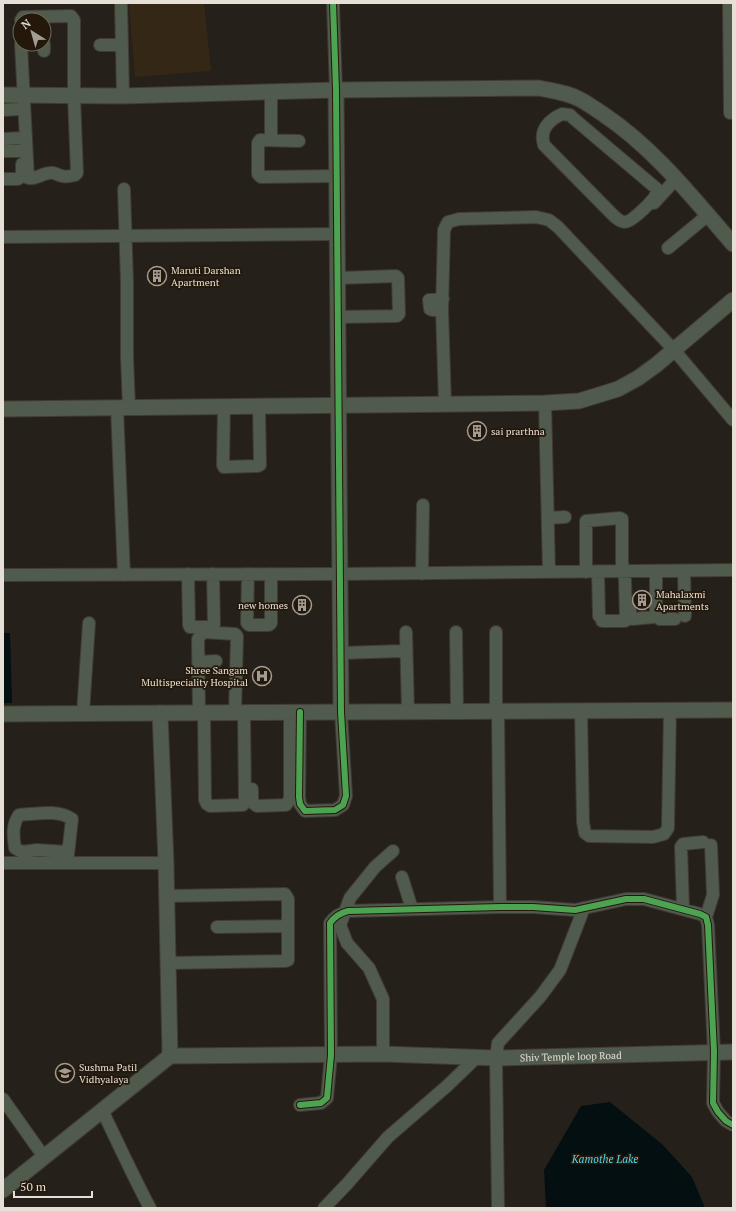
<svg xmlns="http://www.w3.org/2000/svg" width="736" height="1211" viewBox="0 0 736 1211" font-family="'PT Serif',serif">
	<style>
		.built { fill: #352715 }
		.water { fill: #040f11 }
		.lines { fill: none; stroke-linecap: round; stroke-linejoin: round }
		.minor-casing { stroke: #403b35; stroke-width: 14 }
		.tertiary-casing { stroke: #403b35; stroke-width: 17 }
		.minor { stroke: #505a4d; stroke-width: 12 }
		.tertiary { stroke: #505a4d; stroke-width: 15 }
		.cycleway-casing { stroke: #23180a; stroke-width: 8 }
		.cycleway { stroke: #4ca352; stroke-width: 6 }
		.labels { text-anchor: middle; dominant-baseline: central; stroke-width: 3.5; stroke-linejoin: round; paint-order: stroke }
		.poi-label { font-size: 10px; fill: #e6dfd6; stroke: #23180a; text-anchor: start }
		.street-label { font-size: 10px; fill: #e6dfd6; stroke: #23180a }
		.water-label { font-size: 11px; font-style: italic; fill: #52d6ef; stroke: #23180a }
	</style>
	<rect width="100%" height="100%" fill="#26201a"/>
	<path class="built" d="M 129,3 L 204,3 L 211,71 L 135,77 Z"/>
	<path class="water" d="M 3,633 L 10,633 L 12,703 L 3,703 Z
		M 610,1102 L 663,1145 L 692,1177 L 705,1208 L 546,1208 L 544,1170 L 581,1106 Z"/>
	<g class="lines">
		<g class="minor-casing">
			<path id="minor" d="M 121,3 L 123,96
				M 333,3 L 336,90
				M 729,3 L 730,113
				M 21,20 L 23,17 L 71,16 L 74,20 L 74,96 L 77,173 L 75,175 C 71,176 66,177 62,176 C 57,175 55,172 50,173 C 42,173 36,180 28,178 L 21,44
				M 100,45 L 121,45
				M 44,51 L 44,44
				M 271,92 L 271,140
				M 3,110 L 20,109
				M 562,114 L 570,115 L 573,118 L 657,189 C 657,192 656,195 654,198 C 650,203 632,222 625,222 C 619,222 613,215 609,211 L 544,145 C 539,130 549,120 562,114 Z
				M 3,139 L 21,138
				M 299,141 L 260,140 L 258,143 L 258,174 L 261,177 L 337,176
				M 3,151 L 21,151
				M 3,179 L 18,179 L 22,176 L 22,164
				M 124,189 L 127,282 L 127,357 L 129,408
				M 654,203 L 676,179
				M 3,237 L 338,234
				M 668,248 L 708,215
				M 338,278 L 396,276 L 398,278 L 399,314 L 397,316 L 338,317
				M 442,310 L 432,310 L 430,309 L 429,300 L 443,299
				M 545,403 L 549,572
				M 445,404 L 442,310 L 444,230 L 448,222 L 459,219 L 536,217 L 549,220 L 558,227 L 674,350 L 733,420
				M 224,407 L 223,465 L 224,467 L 258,466 L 260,465 L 259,406
				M 117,408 L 124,575
				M 548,518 L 565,517
				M 684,571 L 685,616
				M 586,572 L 586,521 L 620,518 L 622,519 L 622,562 L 625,580 L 626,620 L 625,621 L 602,621
				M 598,572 L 599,616
				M 188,574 L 189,625 L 190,627 L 212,627 L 214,625 L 213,574
				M 248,574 L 247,623 L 249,625 L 269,625 L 271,623 L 271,574
				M 422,574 L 423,505
				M 3,575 L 340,574 L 733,570
				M 630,607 L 630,618 L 632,619 L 654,617 L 656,616 L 656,571
				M 658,608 L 659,617 L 660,619 L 675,619
				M 406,632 L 408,712
				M 456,632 L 457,711
				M 341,653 L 401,651
				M 198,662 L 216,661
				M 581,710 L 583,822 L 585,833 L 589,836 L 653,837 L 664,834 L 668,828 L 670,710
				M 496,711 L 496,632
				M 498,711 L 500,907
				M 300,712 L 299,797 L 300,804 L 305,811 L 335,810 L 343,805 L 346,796 L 341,712
				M 83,713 L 89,623
				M 199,713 L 198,639 L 203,632 L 235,634 L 237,636 L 235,713
				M 204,713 L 205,800 L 207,804 L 210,806 L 243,805 L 245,802 L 244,713
				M 252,789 L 252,802 L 257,806 L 286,805 L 290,799 L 290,712
				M 3,863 L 166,863
				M 67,863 L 72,819 C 58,809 36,814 19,815 C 12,825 13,836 15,848 L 22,852 L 37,850 L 68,852
				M 402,877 L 412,909
				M 166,896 L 285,894 L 288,899 L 288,960 L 285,961 L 168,963
				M 683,909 L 681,847 L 683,844 L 703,842
				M 706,917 L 713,895 L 711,845
				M 217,927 L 288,926
				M 383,1054 L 383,999 L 369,968 L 347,943 L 340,925 L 350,898 L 375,867 L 393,851
				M 3,1099 L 44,1157
				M 300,1105 L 321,1103 L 327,1098 L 331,1055 L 330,923 C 335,916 340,913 348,911 L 500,907 L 533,907 L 575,910 L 626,899 L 644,899 L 700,914 L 706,917 L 708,925 L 714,1052 L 713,1103 L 718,1112 L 726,1121 L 733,1125
				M 102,1110 C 118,1143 133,1176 150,1208
				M 324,1208 L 347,1184 L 388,1137 L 447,1086 L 476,1058
				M 498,1208 L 496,1058 L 498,1043 L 540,997 L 560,970 L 584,908"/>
		</g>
		<g class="tertiary-casing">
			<g id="tertiary">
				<path d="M 336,90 L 341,712"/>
				<path d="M 3,95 L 123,96 L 336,90 L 539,88 C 552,91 565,92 577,98 C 586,102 595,109 603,114 C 655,149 693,198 733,244"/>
				<path d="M 3,409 L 545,403 L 579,401 L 618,389 L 638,378 L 656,365 L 733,300"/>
				<path d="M 160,713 L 166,863 L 170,1056"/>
				<path d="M 3,714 L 733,710"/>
				<path id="s1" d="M 3,1190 L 170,1056 L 383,1054 L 496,1058 L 733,1052"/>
			</g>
		</g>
		<use href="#minor" class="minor"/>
		<use href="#tertiary" class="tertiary"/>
		<g class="cycleway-casing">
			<path id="cycleway" d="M 300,712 L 299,797 L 300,804 L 305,811 L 335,810 L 343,805 L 346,796 L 341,712 L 336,90 L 333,3
				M 300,1105 L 321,1103 L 327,1098 L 331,1055 L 330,923 C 335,916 340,913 348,911 L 500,907 L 533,907 L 575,910 L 626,899 L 644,899 L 700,914 L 706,917 L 708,925 L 714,1052 L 713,1103 L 718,1112 L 726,1121 L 733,1125"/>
		</g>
		<use href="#cycleway" class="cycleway"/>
	</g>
	<defs>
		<g id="building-ring" transform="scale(1)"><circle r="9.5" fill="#23180a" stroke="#a39c94" stroke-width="1.5"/><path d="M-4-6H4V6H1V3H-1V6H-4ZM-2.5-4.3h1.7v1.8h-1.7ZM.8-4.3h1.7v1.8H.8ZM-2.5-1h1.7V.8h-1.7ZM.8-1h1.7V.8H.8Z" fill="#a39c94"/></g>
		<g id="hospital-ring" transform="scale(1)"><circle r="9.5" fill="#23180a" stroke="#a39c94" stroke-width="1.5"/><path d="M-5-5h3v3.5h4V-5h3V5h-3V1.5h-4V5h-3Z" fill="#a39c94"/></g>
		<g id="school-ring" transform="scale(1)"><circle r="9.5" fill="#23180a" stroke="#a39c94" stroke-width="1.5"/><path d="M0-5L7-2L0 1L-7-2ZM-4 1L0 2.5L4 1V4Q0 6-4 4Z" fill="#a39c94"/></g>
	</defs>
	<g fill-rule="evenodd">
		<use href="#building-ring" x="157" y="276"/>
		<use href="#building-ring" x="477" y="431"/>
		<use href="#building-ring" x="642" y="600"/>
		<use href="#building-ring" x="302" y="605"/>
		<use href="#hospital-ring" x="262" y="676"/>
		<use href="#school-ring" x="65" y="1073"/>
	</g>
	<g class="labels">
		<g class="poi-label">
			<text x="171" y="270">Maruti Darshan<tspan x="171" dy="12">Apartment</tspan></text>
			<text x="491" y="431">sai prarthna</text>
			<text x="656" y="594">Mahalaxmi<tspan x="656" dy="12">Apartments</tspan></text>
			<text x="288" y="605" text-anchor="end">new homes</text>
			<text x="248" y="670" text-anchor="end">Shree Sangam<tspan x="248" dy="12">Multispeciality Hospital</tspan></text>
			<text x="79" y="1067">Sushma Patil<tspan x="79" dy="12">Vidhyalaya</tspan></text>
		</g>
		<g class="street-label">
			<text stroke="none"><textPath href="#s1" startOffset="615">Shiv Temple loop Road</textPath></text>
		</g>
		<g class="water-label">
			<text x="605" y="1159">Kamothe Lake</text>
		</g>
	</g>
	<rect width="736" height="1211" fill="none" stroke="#e6dfd6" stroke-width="8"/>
	<g transform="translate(32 32) rotate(323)"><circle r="19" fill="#23180a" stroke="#71685c"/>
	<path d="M0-3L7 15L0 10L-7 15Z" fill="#a39c94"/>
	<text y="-6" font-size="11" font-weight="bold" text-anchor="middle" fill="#e6dfd6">N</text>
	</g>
	<path d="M14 1191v6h78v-6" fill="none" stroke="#e6dfd6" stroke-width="2"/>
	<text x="20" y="1191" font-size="12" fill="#e6dfd6" stroke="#23180a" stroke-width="3" paint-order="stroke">50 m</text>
</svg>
